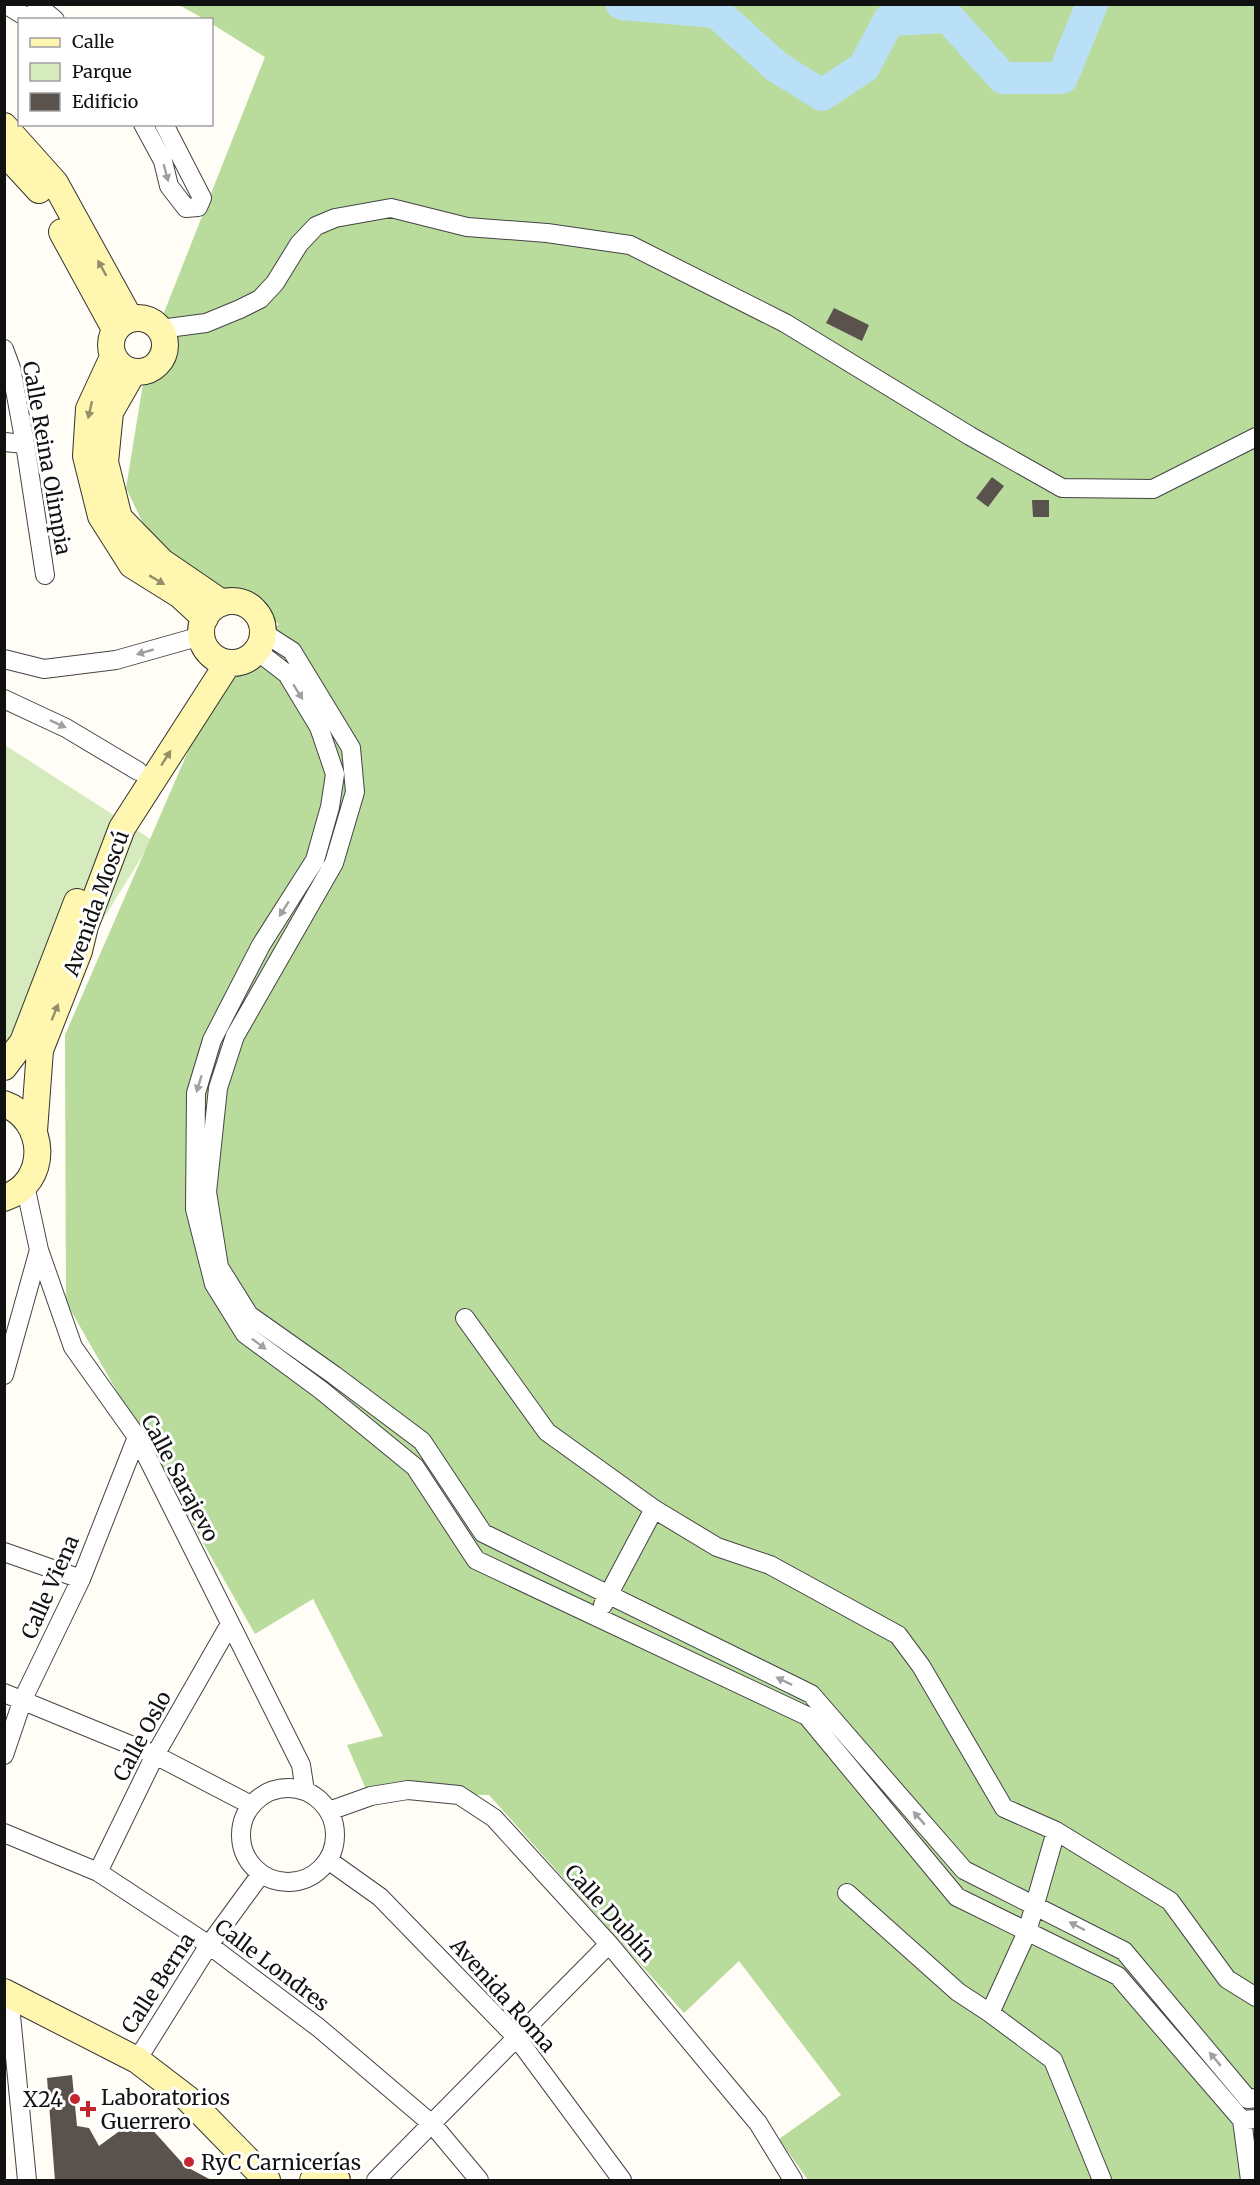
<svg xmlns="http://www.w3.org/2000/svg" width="1260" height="2185" viewBox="0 0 1260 2185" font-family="Merriweather,serif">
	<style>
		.green { fill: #d5ebbd }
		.forest { fill: #b9dc9c }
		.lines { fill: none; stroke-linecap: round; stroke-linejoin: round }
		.river { stroke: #b9e0f7; stroke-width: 32 }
		.building { fill: #5a524d }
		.street-casing { stroke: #444; stroke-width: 20 }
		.secondary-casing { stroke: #333; stroke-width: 28 }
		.street { stroke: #fff; stroke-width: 18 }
		.secondary { stroke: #fff6b0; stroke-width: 26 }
		.oneway { fill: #a0a0a0 }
		.oneway2 { fill: #948f68 }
		.poi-dot { fill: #c4262e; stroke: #fff; stroke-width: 2 }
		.labels { text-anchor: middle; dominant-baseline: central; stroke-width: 6; stroke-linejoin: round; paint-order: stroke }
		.street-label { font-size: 21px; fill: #111; stroke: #fff }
		.poi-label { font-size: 21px; fill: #111; stroke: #fff; text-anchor: start }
	</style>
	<rect width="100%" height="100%" fill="#fffdf5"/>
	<path class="green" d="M 5,745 L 152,840 L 5,1079 Z"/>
	<path class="forest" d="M 179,5 L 1255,5 L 1255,2180 L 808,2180 L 779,2139 L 841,2095 L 739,1961 L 684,2013 L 489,1795 L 368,1794 L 347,1745 L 383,1736 L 313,1599 L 255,1634 L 66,1302 L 65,1035 L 219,680 L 279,624 L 160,559 L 126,488 L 148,353 L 265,57 L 212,24 L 212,20 L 204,19 Z"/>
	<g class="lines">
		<path class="river" d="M 622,4 L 716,12 L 777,67 L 822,95 L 864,67 L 889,20 L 948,17 L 1003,78 L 1062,78 L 1092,4"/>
	</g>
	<path class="building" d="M 834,308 L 869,325 L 862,341 L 826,323 Z
		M 992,477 L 1004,486 L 988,507 L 976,498 Z
		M 1032,500 L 1049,500 L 1049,517 L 1033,517 Z
		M 72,2075 L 77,2126 L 89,2128 L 99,2146 L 140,2116 L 185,2166 L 213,2181 L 55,2181 L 47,2078 Z"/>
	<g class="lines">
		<g class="street-casing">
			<path id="street" d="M 5,4 L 31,20
				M 36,4 L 55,20
				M 143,124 L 163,161 L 169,186 L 186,208 L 198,207 L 202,198 L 164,124
				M 160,329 L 206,323 L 240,309 L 260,299 L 275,283 L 299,244 L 316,226 L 335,218 L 391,208 L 467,227 L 547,233 L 630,245 L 785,323 L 970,436 L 1062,488 L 1153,489 L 1256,437
				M 4,349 L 11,368 L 25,444 L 45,575
				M 4,442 L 25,444
				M 264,633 L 292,651 L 351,748 L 355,792 L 334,863 L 235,1036 L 218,1088 L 207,1192 L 219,1267 L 249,1315 L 334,1375 L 422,1441 L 483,1533 L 811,1694 L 964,1870 L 1124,1951 L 1248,2099 L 1256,2098
				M 257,651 L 287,674 L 319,727 L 335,774 L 330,807 L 315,860 L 261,945 L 212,1040 L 196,1093 L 195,1209 L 214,1284 L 245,1334 L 321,1390 L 415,1467 L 476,1560 L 807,1716 L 957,1897 L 1118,1976 L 1242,2120 L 1256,2119
				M 4,659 L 44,669 L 116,660 L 201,636
				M 4,699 L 66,728 L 138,771
				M 25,1185 L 39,1250 L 73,1347 L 137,1437 L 301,1765 L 305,1791
				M 465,1318 L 547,1432 L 654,1509 L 717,1547 L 770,1565 L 898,1635 L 921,1666 L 1004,1808 L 1056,1831 L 1170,1901 L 1227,1979 L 1256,1997
				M 4,1375 L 39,1250
				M 4,1552 L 81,1579
				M 603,1605 L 654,1509
				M 4,1693 L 155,1755 L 251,1805
				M 4,1755 L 23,1699 L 81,1579 L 137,1437
				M241 1835a47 47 0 1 1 94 0a47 47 0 1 1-94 0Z
				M 329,1811 L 371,1796 L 408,1790 L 459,1795 L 494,1818 L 609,1944 L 758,2123 L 793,2180
				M 4,1833 L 98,1872 L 209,1945 L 319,2028 L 433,2125 L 479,2180
				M 328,1860 L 380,1897 L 517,2038 L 622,2180
				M 98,1872 L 155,1755 L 230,1624
				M 847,1893 L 958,1992 L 990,2013 L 1053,2060 L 1102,2180
				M 9,1995 L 27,2180
				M 990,2013 L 1027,1932 L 1056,1831
				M 137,2060 L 209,1945 L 261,1874
				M 1242,2120 L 1250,2180
				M 376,2180 L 609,1944"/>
		</g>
		<g class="secondary-casing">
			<path id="secondary" d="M 4,126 L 55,183 L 130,319
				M 4,152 L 39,190
				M 62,232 L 115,329
				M111 345a27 27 0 1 1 54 0a27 27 0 1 1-54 0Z
				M 113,357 L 89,409 L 86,456 L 101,516 L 132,565 L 180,595 L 205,618
				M 133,372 L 110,412 L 105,462 L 119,518 L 162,562 L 222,603
				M201 632a31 31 0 1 1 62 0a31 31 0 1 1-62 0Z
				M 4,1067 L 23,1042 L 77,902
				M 4,1104 C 47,1119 50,1183 4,1198
				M 34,1131 L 40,1050 L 79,951 L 85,926 L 122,828 L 228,663
				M 4,1992 L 137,2060 L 188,2099 L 267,2180
				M 313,2180 L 323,2179 L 337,2180"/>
		</g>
		<use href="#street" class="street"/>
		<use href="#secondary" class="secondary"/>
	</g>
	<defs><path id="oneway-solid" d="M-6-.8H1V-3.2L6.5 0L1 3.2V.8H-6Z" transform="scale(1.5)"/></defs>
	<g class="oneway">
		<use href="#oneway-solid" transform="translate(166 173) rotate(75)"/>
		<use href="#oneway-solid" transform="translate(145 652) rotate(164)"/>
		<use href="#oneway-solid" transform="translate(298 692) rotate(58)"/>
		<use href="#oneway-solid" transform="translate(58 724) rotate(25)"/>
		<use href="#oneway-solid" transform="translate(284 909) rotate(122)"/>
		<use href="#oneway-solid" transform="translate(199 1084) rotate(107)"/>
		<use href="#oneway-solid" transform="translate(259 1344) rotate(37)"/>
		<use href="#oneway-solid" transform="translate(784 1681) rotate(-154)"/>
		<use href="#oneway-solid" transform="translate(919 1818) rotate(-131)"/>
		<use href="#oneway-solid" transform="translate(1077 1926) rotate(-152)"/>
		<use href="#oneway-solid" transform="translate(1215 2059) rotate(-130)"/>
	</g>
	<g class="oneway2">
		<use href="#oneway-solid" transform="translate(102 268) rotate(-119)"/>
		<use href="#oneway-solid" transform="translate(90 410) rotate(103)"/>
		<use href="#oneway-solid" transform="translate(157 580) rotate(31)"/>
		<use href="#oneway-solid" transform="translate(166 758) rotate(-57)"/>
		<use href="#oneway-solid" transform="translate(55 1012) rotate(-68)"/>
	</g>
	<g class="poi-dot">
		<circle cx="75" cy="2099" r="6"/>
		<path d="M85 2100h6v6h6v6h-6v6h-6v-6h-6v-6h6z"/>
		<circle cx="189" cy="2162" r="6"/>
	</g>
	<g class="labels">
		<g class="street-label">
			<text transform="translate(47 458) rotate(80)">Calle Reina Olimpia</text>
			<text transform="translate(96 903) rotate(-70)">Avenida Moscú</text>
			<text transform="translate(180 1478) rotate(62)">Calle Sarajevo</text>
			<text transform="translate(50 1587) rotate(-66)">Calle Viena</text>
			<text transform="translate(142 1736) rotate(-62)">Calle Oslo</text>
			<text transform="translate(610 1913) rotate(48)">Calle Dublín</text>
			<text transform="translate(272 1965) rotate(37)">Calle Londres</text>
			<text transform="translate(158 1983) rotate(-57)">Calle Berna</text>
			<text transform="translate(503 1995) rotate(48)">Avenida Roma</text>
		</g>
		<g class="poi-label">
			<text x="101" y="2097">Laboratorios<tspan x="101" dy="24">Guerrero</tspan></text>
			<text x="63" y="2099" text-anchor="end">X24</text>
			<text x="201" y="2162">RyC Carnicerías</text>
		</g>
	</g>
	<rect width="1260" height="2185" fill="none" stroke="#111111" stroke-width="12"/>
	<rect x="18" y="18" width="195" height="108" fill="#ffffff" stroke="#a0a0a0" stroke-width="1.5"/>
	<rect x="30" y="38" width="30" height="9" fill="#fff6b0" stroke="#a0a0a0" stroke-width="1.5"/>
	<text x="72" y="48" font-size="18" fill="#111111">Calle</text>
	<rect x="30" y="63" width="30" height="18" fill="#d5ebbd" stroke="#a0a0a0" stroke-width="1.5"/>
	<text x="72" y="78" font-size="18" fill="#111111">Parque</text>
	<rect x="30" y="93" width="30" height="18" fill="#5a524d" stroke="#a0a0a0" stroke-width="1.5"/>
	<text x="72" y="108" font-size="18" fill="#111111">Edificio</text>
</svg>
